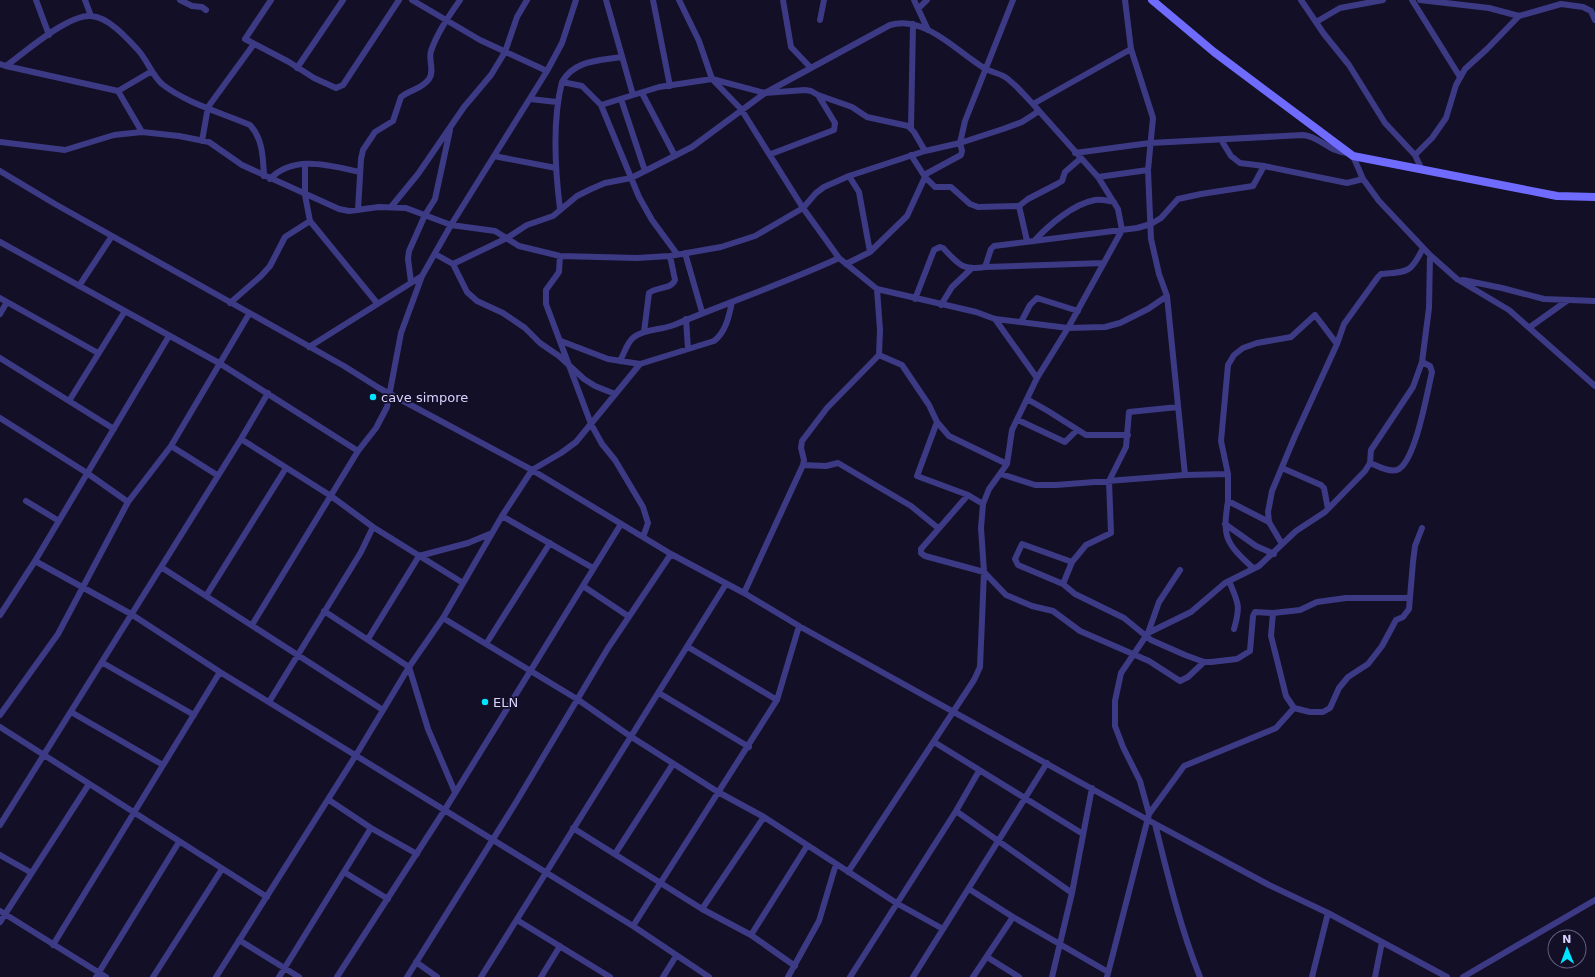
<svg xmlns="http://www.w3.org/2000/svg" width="1595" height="977" viewBox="0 0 1595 977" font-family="'DejaVu Sans',sans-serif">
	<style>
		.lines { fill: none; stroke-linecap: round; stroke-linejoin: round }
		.street { stroke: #3d3a85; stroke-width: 6 }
		.secondary { stroke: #6f6bff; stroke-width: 8 }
		.poi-dot { fill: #00e5ff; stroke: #130f26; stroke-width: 1.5 }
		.labels { text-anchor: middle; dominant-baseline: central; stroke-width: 3.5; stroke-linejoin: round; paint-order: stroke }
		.poi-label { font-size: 13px; fill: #d9d4ff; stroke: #130f26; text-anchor: start }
	</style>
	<rect width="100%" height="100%" fill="#130f26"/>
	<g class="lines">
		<path class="street" d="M 36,0 L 49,35
			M 85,0 L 91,16
			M 180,0 L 192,6 L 202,7 L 206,10
			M 271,0 L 245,39 L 289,62 L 314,78 L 336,88 L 343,85 L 399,0
			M 412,0 L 480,40 L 547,71
			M 606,0 L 633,95
			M 653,0 L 670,86
			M 679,0 L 699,41 L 712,79 L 741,109 L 803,208 L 839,258 L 877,289 L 976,312 L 995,319 L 1068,328 L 1105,327 L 1120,323 L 1148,309 L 1167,296 L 1185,475
			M 783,0 L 791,47 L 810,67
			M 914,0 L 928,30
			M 1301,0 L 1324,34 L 1349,65 L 1385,123 L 1415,155 L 1422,170
			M 1412,0 L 1460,77
			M 1420,0 L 1489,8 L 1519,16
			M 919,8 L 927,0
			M 820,20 L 824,0
			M 1316,22 L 1340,8 L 1383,0
			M 1131,49 L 1153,118 L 1148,170 L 1151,239 L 1159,274 L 1167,296
			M 0,64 L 6,66 L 118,91 L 142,132
			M 6,66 C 24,53 68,14 91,16 C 108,17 126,37 137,49 C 147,59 151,74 162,84 C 186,103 222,113 250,125 C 263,139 263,158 264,176
			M 297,68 L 343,0
			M 562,82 C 574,60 599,61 621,57
			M 118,91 L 152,71
			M 642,93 L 675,156
			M 818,95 L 852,107 L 867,117 L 908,126 L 914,132 L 925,151
			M 530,99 L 557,102
			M 601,105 L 659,87 L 712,79 L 765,93 L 805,90 L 811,91 L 818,95 L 835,123 L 834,130 L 771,154
			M 1039,111 L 1098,177 L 1118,209 L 1122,230 L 1068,328 L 1037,378 L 1012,430 L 1007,464 L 989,489 L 983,504 L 981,528 L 984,572 L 1006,595 L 1032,606 L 1053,611 L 1080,631 L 1149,661 L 1180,681 L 1188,677 L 1204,662
			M 911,128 L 913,24
			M 1224,139 L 1223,143 L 1231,156 L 1240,163 L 1264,166 L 1347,183 L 1363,179
			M 202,141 L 208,107 L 254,44
			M 0,142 L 65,150 L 114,135 L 142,132 L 179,136 L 209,142 L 242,165 L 339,209 L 349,211 L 379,207 L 406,208 L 451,225 L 495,231 L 519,246 L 560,256 L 637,258 L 670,256 L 721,247 L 755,236 L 803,208 L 816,193 L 824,187 L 849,176 L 925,151 L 960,143 L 1003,129 L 1022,122 L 1039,111 L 1033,104 L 1131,49 L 1125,0
			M 1075,153 L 1150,143 L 1303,135 C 1319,136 1331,153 1348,153
			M 1415,155 L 1432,138 L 1446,118 L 1456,85 L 1465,69 L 1487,49 L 1519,16 L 1561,4 L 1583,7 L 1591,11 L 1595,20
			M 494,156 L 556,168
			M 1353,156 L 1363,179 L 1379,201 L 1430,255 L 1457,279 L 1509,310 L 1595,386
			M 305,164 L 305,195 L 310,221 L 377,303
			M 0,171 L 55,204 L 344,366 L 379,388 L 532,470 L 671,554 L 744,593 L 799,626 L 1148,820 L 1269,885 L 1328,913 L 1447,977
			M 645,171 L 692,147 L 765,93 L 890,25 C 925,15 956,51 984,68 C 992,73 1002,73 1009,80 C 1018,87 1025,96 1033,104
			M 924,175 L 961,155 L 962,151 L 960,143 L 965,121 L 1013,0
			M 849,176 L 859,192 L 870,252
			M 925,177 L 935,187 L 951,187 L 970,204 L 978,207 L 1019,206 L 1027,241
			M 1098,177 L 1148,170
			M 270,179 C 294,154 331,166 360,172
			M 1019,206 L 1028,199 L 1057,184 L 1062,181 L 1065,172 L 1080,159
			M 391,207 L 418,174 L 464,107 L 491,75 L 505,52 L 517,17 L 527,0
			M 560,209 C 555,169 552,121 562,82 L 582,86 L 601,105 L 639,197 L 652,220 L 677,254
			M 358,210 L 361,159 L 363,150 L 375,132 L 393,121 L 401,97 C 410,90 422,89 429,79 C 435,71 428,60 431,51 C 437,33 449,16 460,0
			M 1034,241 C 1049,225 1073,204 1095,200 C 1102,199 1108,201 1114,202
			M 0,242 L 219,363 L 358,451
			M 685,253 L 702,312
			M 435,254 L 453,264 L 467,292 L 477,301 L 503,313 L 525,328 L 540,343 L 559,356 L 584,379 L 595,386 L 615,394
			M 560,256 L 559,272 L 546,290 L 546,304 L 591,424 L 602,444 L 615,460 L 643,507 L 648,523 L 643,537
			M 453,264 L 507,238 L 527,225 L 553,216 L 577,196 L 591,189 L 605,183 L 631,178 L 645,171 L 621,99
			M 846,264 L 870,252 L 907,216 L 925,177 L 911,155
			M 985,267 L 1104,263
			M 1463,280 L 1502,288 L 1544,299 L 1595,301
			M 411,282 L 408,259 L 409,251 L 425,215 L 435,199 L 450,130
			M 79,286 L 112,236
			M 877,289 L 880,330 L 879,355 L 902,365 L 929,405 L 937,422 L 917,476 L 968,495 L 983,504
			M 0,298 L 98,353
			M 915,299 L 934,250 L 940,247 L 943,248 C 958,263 961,271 985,267 L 991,249 L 994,246 L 1137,228 L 1151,224 L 1161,218 L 1178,199 L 1201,194 L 1253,186 L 1264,166
			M 230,303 L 261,276 L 270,266 L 285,237 L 310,221
			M 941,305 L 952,287 L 971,269
			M 0,314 L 7,302
			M 686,319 L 688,349
			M 995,319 L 1037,378
			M 1021,322 L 1030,305 L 1037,298 L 1078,311
			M 1530,327 L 1568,300
			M 644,332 L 649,293 C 657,286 671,290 675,280 L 670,256
			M 561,341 L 608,359 L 640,364
			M 1337,344 L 1344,324 L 1378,277 L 1381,274 C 1408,272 1411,273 1423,248
			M 309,347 L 422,276
			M 0,358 L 114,429
			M 620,361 C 624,354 627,342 634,337 C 645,329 661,330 674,325 C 729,302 785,283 839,258
			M 1027,399 L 1048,411 L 1086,435 L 1128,435
			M 69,401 L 125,311
			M 0,418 L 87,473 L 128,502
			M 1018,420 L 1065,442 L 1077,430
			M 937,422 L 949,436 L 1007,464
			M 241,439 L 331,496 L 373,527 L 463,583
			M 171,446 L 217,475
			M 1370,463 C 1377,466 1392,474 1399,469 C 1416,458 1427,393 1432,372 L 1430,366 L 1422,362
			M 803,465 L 826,466 L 838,463 L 911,506 L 938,528
			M 1282,468 L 1321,485 L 1324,488 L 1328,509
			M 1001,474 L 1035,485 L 1056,485 L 1185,475 L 1228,474
			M 26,501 L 59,521
			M 1228,501 C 1222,538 1226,543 1253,568
			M 502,516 L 593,568
			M 1269,522 L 1228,501 L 1228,474 L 1221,441 L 1228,365 L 1234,355 L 1243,348 L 1257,343 L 1291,337 L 1315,315 L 1337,344 L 1295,436 L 1272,491 L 1268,512 L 1269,522 L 1282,544
			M 1225,524 L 1256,546 L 1274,554
			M 35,561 L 131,614 L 220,672 L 633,926 L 709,977
			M 1072,562 L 1086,545 L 1111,533 L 1109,481 L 1126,447 L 1129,412 L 1178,407
			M 161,567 L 383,710
			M 1229,581 C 1238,603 1241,605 1234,629
			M 1063,584 L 1072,562 L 1022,544 L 1015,559 L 1018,565 L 1063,584 L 1075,594 L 1124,618 L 1151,640 L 1185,655 L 1204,662 L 1211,662 L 1237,659 L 1250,651 L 1253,616 L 1255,612 L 1273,613 L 1300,610 L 1317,602 L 1346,598 L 1409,598
			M 583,586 L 628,616
			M 744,593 L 803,465 L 804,460 L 801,448 L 802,441 L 827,408 L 879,355
			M 206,596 L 286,468
			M 324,611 L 409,667 L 428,729 L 455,792
			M 1273,613 L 1271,636 L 1286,696 L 1294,708 L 1310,712 L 1323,712 L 1330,708 L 1339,688 L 1348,677 L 1368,664 L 1382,646 L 1396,620 L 1403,617 L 1409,609 L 1413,562 L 1415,546 L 1422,528
			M 0,615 L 35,561 L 169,336
			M 443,618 L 577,699 L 630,736 L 718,792 L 764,817 L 898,904 L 943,929
			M 252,625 L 358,451 L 376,428 L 387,407 L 401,333 L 422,276 L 451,225 L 547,71 L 562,43 L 576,0
			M 1148,633 L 1159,602 L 1180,570
			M 368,639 L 419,556 L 468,543 L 492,533
			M 486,644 L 550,543
			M 688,647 L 777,700
			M 103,663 L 194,715
			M 659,693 L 749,747
			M 269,702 L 361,552 L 373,527
			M 71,712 L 163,765
			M 0,715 L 58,634 L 128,502 L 171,446 L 249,314
			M 0,727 L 267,897
			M 934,742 L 1083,834
			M 329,800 L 371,828 L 417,854
			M 956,811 L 1072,893
			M 1149,814 L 1140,781 L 1123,747 L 1115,726 L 1115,701 L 1121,673 L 1148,633 L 1191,612 L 1225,583 L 1259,566 L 1296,531 L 1325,512 L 1365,471 L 1370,463 L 1371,450 L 1413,387 L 1422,362 L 1429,308 L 1430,255
			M 1155,824 C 1168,876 1180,927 1200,977
			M 0,825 L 241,439 L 268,393
			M 573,828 L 702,909 L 751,935 L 795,966
			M 615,854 L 673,764
			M 0,855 L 30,872
			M 344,872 L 388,899
			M 848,872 L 974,680 L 980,667 L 984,572 L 925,556 L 921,553 L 921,549 L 968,495
			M 969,889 L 1013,917 L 1108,972
			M 702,909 L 764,817
			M 0,911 L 106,977
			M 517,920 L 610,977
			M 0,922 L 89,784
			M 633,926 L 777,700 L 799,626
			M 751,935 L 807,846
			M 239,940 L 299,977
			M 53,945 L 220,672
			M 987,957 L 1019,977
			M 416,962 L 437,977
			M 96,977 L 179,842
			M 153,977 L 222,869
			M 216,977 L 356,755 L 409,667 L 443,618 L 502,516 L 532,470 L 561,453 L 576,442 L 640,364 L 714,341 C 726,332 729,316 732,302
			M 279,977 L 371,828
			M 337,977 L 444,811 L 621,524
			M 407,977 L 515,804 L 608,648 L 671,554
			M 481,977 L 726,584
			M 541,977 L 560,946
			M 663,977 L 676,956
			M 788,977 L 819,921 L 836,864
			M 850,977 L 956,811 L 979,771
			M 913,977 L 1047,763
			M 973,977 L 1013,917
			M 1052,977 L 1072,893 L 1092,788
			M 1107,977 L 1149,814 L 1184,766 L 1276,728 L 1294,708
			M 1312,977 L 1328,913
			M 1375,977 L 1382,942
			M 1463,977 L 1595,900"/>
		<path class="secondary" d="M 1152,0 L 1214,52 L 1353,156 L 1557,196 L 1595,197"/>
	</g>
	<g class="poi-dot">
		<circle cx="373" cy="397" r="4"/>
		<circle cx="485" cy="702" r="4"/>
	</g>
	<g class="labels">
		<g class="poi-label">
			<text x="381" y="397">cave simpore</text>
			<text x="493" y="702">ELN</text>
		</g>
	</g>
	<g transform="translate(1567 949) rotate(359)"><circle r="19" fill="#130f26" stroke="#625e7d"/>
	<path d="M0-3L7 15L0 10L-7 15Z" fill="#00e5ff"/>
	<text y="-6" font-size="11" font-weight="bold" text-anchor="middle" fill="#d9d4ff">N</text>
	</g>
</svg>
